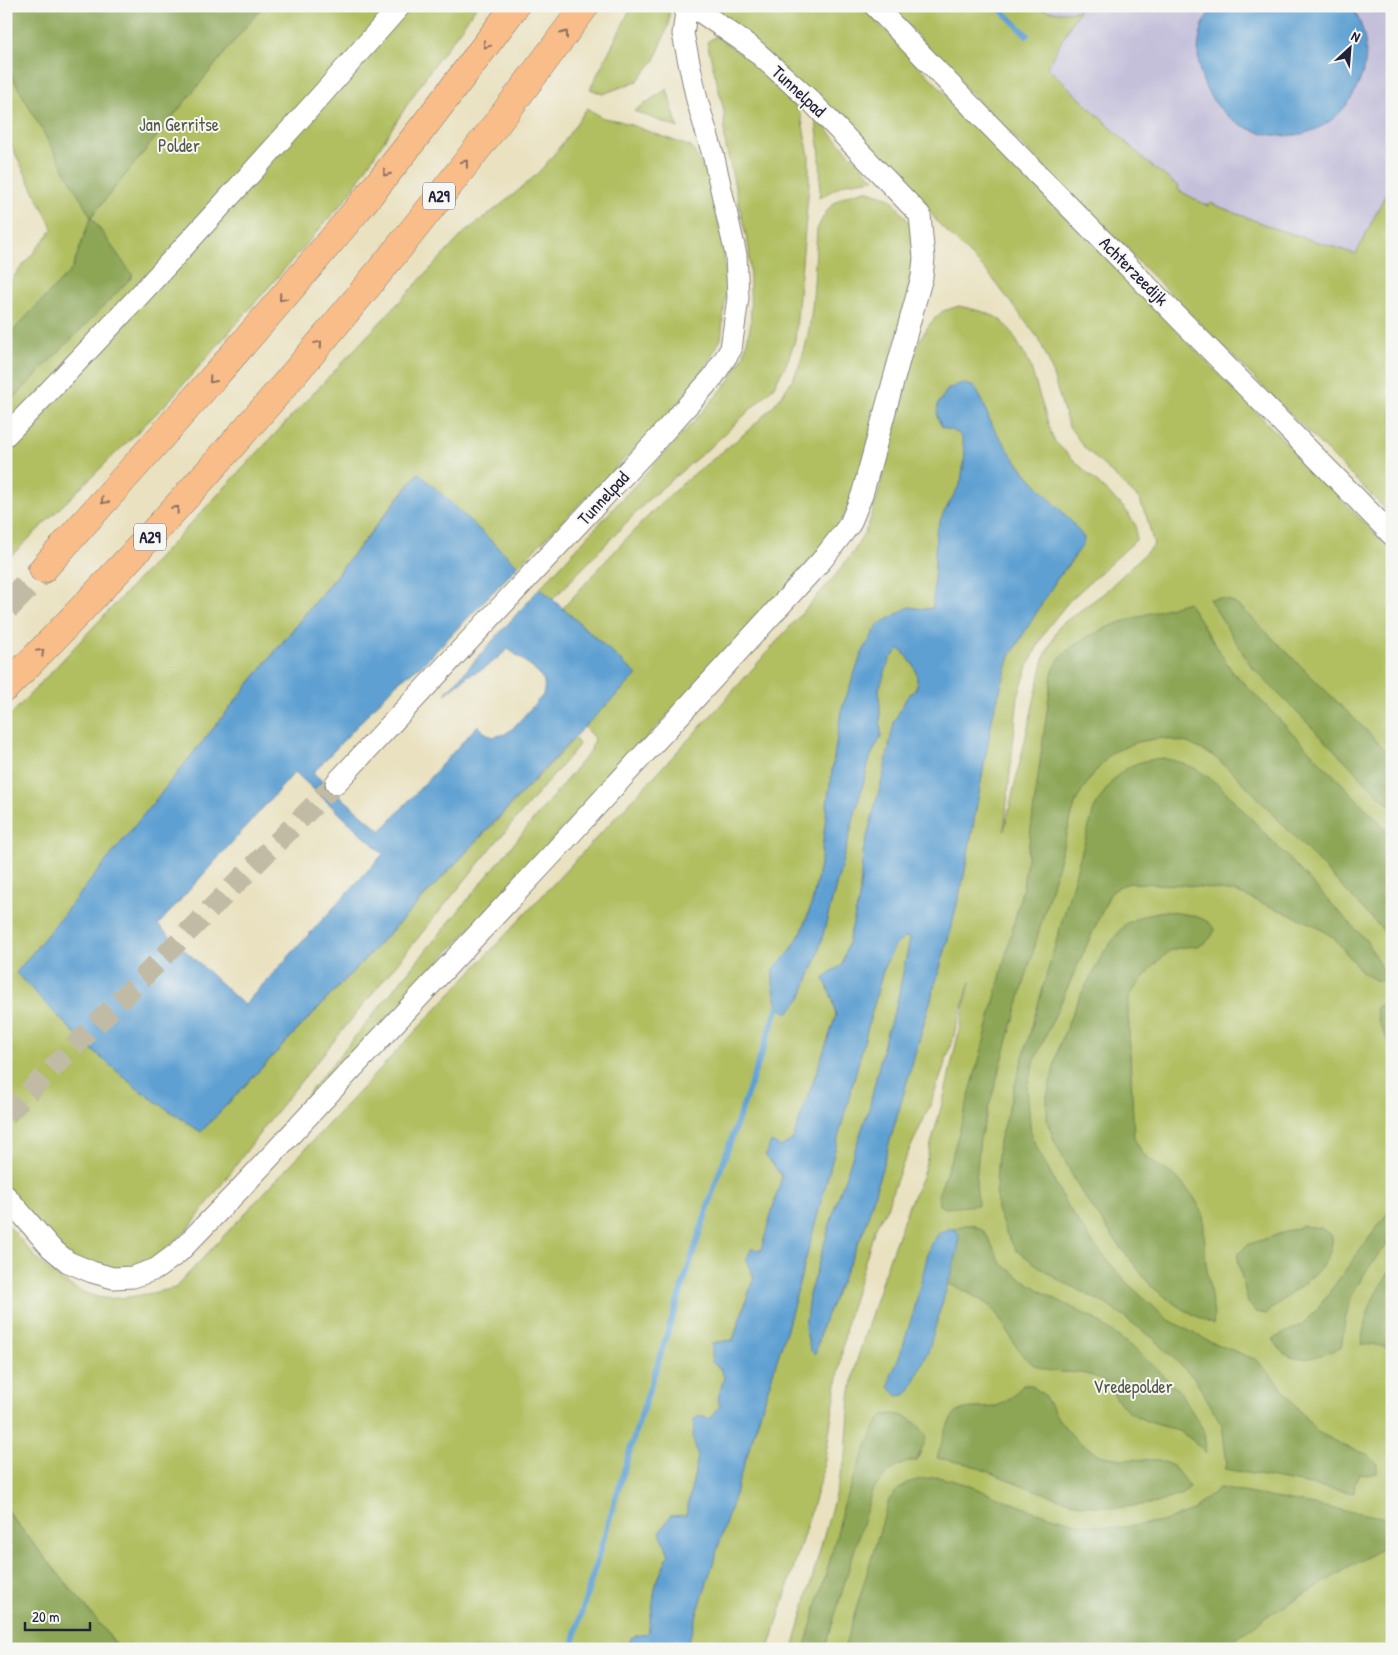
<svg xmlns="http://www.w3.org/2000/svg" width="1398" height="1655" viewBox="0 0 1398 1655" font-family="'Patrick Hand',sans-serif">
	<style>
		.industrial { fill: #c5c0da }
		.green { fill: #b1bf61; stroke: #6a704e }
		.forest { fill: #8ca657; stroke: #576449 }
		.water { fill: #5fa0d2; stroke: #406186; fill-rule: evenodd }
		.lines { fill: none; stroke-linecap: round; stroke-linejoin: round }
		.stream { stroke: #5fa0d2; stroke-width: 6 }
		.minor-tunnel { stroke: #c1bba5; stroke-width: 21; stroke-dasharray: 21 11; stroke-linecap: butt }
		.highway-tunnel { stroke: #c1bba5; stroke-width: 28; stroke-dasharray: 28 14; stroke-linecap: butt }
		.minor-casing { stroke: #86827d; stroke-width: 23 }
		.highway-casing { stroke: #86827d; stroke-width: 29 }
		.minor { stroke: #fff; stroke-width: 21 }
		.highway { stroke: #f8bd89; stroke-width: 28 }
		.oneway { stroke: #8d7062 }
		.labels { text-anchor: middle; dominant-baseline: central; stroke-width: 4; stroke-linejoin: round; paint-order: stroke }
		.shield { fill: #f6f6f2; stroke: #626272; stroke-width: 1 }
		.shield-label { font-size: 16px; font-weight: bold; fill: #22223b }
		.street-label { font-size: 18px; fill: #22223b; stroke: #f6f6f2 }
		.park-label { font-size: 18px; fill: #545948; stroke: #f6f6f2 }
	</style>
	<rect width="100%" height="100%" fill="#f6f6f2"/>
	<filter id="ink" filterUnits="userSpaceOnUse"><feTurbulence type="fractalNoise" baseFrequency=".02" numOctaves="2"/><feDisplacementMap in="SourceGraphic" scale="10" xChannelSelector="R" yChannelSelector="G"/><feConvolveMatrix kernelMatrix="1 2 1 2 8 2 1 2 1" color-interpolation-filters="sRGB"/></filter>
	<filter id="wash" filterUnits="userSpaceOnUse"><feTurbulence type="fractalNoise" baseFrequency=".0096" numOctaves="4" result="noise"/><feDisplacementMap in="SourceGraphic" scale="20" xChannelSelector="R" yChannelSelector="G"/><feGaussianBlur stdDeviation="1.12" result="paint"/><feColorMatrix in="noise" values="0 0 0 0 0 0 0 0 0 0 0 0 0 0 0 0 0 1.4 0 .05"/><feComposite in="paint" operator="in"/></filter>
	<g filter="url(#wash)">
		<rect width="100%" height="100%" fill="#e9e1bf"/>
		<path class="industrial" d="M 1033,6 L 1392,6 L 1392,181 L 1357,254 L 1276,229 L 1210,203 L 1208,207 L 1177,190 L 1179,187 L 1147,162 L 1046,67 Z"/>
		<path class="green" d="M 6,6 L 477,6 L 424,79 L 346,199 L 166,404 L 6,561 L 6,286 L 53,229 L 6,135 Z
			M 632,6 L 669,6 L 669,24 L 655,60 L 637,81 L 603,94 L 590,89 Z
			M 711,6 L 862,6 L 963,112 L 1392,551 L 1392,1649 L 793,1649 L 846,1455 L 850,1397 L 857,1360 L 885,1271 L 909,1205 L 922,1177 L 945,1093 L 970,982 L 943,1070 L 929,1108 L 901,1168 L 886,1210 L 875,1228 L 847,1321 L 823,1471 L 769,1649 L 686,1649 L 788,1325 L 884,967 L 896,944 L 906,937 L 910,939 L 896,1007 L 886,1035 L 869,1109 L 837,1201 L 809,1295 L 819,1342 L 822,1326 L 865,1227 L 946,947 L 964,876 L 993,715 L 1010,656 L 1057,579 L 1073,560 L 1084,538 C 1054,499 1015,468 991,424 C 988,417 986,409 983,402 L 948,389 L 938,404 L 937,417 L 942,427 L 958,433 L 962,438 L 965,455 L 961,482 L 936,532 L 933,608 L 924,609 L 909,607 L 862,653 L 841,711 L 828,798 L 821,860 L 812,903 L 802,931 L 790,952 L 773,969 L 801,998 L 817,957 L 870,758 L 881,736 L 879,689 L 890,659 L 900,649 C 914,664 919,669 916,689 L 907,697 L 873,813 L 863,853 L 859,900 L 842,966 L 832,971 L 824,978 L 833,1000 L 836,1016 L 793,1139 L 781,1147 L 776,1169 L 782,1176 L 761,1251 L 752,1274 L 754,1277 L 733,1340 L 716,1342 L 712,1362 L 721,1370 L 724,1377 L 718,1399 L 720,1406 L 710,1419 L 699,1416 L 693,1439 L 698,1457 L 686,1515 L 670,1516 L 666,1549 L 669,1554 L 656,1584 L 648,1634 L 632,1637 L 626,1649 L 120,1649 L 6,1510 L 6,1223 C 33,1254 55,1286 98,1297 C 116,1302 155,1292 175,1288 L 717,709 L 834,577 L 854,551 L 868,526 L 877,498 L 917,344 L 932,321 L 943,311 L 959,306 L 984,312 L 1000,319 L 1011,331 L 1030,365 L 1052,436 L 1055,442 L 1125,509 L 1136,526 L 1136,540 L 1069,601 L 1045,631 L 1028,666 L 1018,696 L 1004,831 L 1044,658 L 1059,626 L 1104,593 L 1154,545 L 1147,518 L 1139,499 L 1084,447 L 1068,425 L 1049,362 L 1039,339 L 989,274 L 938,223 L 927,207 Z
			M 890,6 L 1033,6 C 1047,12 1064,14 1079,10 L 1047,67 L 1147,162 L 1179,187 L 1178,190 L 1208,206 L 1210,203 L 1276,229 L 1356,254 L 1392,181 L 1392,516 L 977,100 Z
			M 716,36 L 772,76 L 789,94 L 801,116 L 809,156 L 809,185 L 795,340 L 786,365 L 772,389 L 716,442 L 650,498 L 553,599 L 540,588 L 705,409 L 729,381 L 744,355 L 751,323 L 749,249 L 725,142 L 724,111 L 707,42 Z
			M 667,89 L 678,128 L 634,111 Z
			M 587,108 L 603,118 L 620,121 L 691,147 L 709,177 L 724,248 L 726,292 L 721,339 L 692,391 L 518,566 L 418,473 L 17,973 L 84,1043 L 139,1090 L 201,1132 L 575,738 L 579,745 L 492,847 L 271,1118 L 189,1228 L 138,1275 L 72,1263 L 6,1188 L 6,720 L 465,232 C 489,214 513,196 535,176 C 555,156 571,131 587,108 Z
			M 815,117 L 874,179 L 846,183 L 819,198 C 822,170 820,145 815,117 Z
			M 866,190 L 890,198 L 911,225 L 916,259 L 855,496 L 831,539 L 280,1133 L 278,1130 L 591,750 L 594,738 L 584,727 L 637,675 L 563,608 C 599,569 633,529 672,493 C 715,453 783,416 802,358 C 815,318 814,272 817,230 C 828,203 839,196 866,190 Z"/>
		<path class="forest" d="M 6,6 L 263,6 L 91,217 L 133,276 L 6,406 L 6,338 L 72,269 L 91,217 L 6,66 Z
			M 1220,598 L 1231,601 L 1244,610 L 1392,756 L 1392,808 L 1251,666 L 1209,599 Z
			M 1188,602 L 1232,671 L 1392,835 L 1392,946 L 1382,929 L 1236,775 L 1212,755 L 1188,743 L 1162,738 L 1137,742 L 1111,753 L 1091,777 L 1076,801 L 980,1138 L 976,1181 L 978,1205 L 945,1208 L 939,1205 L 938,1196 L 953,1153 L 982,1049 L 1023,887 L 1052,674 C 1054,669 1056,662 1061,657 C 1090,626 1147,615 1188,602 Z
			M 1162,758 C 1191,764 1201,770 1223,789 L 1366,940 L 1389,982 L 1375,980 L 1362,972 L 1334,938 L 1313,924 L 1235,892 L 1185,885 L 1130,883 L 1120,886 L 1110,894 L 1036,1057 L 1027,1086 L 1031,1136 L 1066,1204 L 1095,1246 L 1127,1283 L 1167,1319 L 1206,1340 L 1255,1359 L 1272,1376 L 1316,1431 L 1342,1445 L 1369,1455 L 1377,1463 L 1377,1473 L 1367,1475 L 1360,1474 L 1355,1481 L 1354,1493 L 1225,1469 L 1227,1463 L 1222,1425 L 1196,1380 L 1153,1338 L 1106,1304 L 1057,1279 L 1016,1250 L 1005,1231 L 997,1209 L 996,1181 L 999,1141 L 1094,809 C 1114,776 1121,763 1162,758 Z
			M 1164,911 C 1181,914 1206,914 1215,930 C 1204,953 1190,943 1172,950 C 1163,954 1134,987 1130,996 C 1129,999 1129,1004 1128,1007 L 1134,1138 L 1143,1154 L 1159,1166 L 1176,1177 L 1193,1196 L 1203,1213 L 1206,1264 L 1214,1315 L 1213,1325 L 1176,1305 L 1151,1286 L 1119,1245 L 1081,1192 L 1053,1138 L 1047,1119 L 1047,1096 L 1059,1046 L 1076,1004 L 1104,952 L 1125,924 L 1144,915 Z
			M 1392,1000 L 1392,1049 L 1378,1021 L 1376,1007 Z
			M 1392,1207 L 1392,1238 L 1366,1271 L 1352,1295 L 1345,1320 L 1341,1348 C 1313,1357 1292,1371 1273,1339 L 1301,1325 L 1314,1313 Z
			M 964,1225 L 973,1225 L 985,1232 L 1001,1263 L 1019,1277 L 1048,1295 L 1096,1320 L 1140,1353 L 1180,1392 L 1204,1431 L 1206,1453 C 1198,1444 1187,1435 1176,1430 C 1163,1425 1149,1424 1136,1416 C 1131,1413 1126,1409 1121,1404 C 1108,1391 1115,1384 1093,1376 C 1073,1369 1052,1376 1034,1365 C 1011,1351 1008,1321 988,1305 C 976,1296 961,1289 947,1283 L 958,1249 L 958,1232 L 953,1229 Z
			M 1303,1226 L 1321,1228 L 1332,1236 C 1335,1271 1288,1291 1267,1314 L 1256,1312 L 1248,1303 L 1238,1261 L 1239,1253 L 1247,1245 Z
			M 1392,1269 L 1392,1350 L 1382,1346 L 1361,1344 C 1366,1312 1372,1295 1392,1269 Z
			M 1023,1385 L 1031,1385 L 1044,1395 L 1059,1420 L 1077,1441 L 1099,1455 L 1120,1459 L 1159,1460 L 1173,1466 L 1190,1487 L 1182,1494 L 1157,1503 L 1117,1508 L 1083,1505 L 1043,1493 L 968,1464 L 937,1458 C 941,1446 944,1432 950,1421 C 961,1401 982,1412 999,1405 C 1009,1402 1016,1392 1023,1385 Z
			M 894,1414 C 911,1417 917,1422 927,1437 L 917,1460 C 896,1463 884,1475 872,1491 L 825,1649 L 804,1649 L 829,1563 L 839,1526 L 842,1507 L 875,1427 L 883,1415 Z
			M 938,1477 L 962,1483 L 1036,1512 L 1081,1524 L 1117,1528 L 1162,1522 L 1192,1511 L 1219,1488 L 1392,1519 L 1392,1542 L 1266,1617 L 1222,1649 L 844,1649 L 889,1500 C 904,1480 914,1480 938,1477 Z
			M 6,1510 L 120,1649 L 6,1649 Z"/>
		<path class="water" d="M 1213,6 L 1351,6 C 1365,25 1370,53 1362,75 C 1326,184 1172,133 1202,27 C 1204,20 1209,13 1213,6 Z
			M 962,383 L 975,387 L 983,402 L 991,424 L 1020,467 L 1071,521 L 1084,538 L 1083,545 L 1057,579 L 1010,656 L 993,715 L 964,876 L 946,947 L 865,1227 L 822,1326 L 815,1355 L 810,1349 L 805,1328 L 809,1295 L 837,1201 L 869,1109 L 886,1035 L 896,1007 L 910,939 L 906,937 L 896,944 L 884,967 L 788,1325 L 686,1649 L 626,1649 L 632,1637 L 648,1633 L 656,1584 L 669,1554 L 660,1532 L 670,1516 L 686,1515 L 698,1457 L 693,1439 L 694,1420 L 699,1416 L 710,1419 L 720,1406 L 718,1399 L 724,1377 L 721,1370 L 712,1362 L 712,1343 L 733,1340 L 754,1277 L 746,1261 L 751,1249 L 761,1250 L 782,1176 L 765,1155 L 771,1142 L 781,1147 L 793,1139 L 836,1016 L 833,1000 L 824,978 L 832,971 L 842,966 L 859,900 L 863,853 L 884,772 L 894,722 L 907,697 L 916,689 C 919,669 914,664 900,649 L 890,659 L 879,689 L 881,736 L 870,758 L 817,957 L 801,998 L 788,1013 L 778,1007 L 773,985 L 773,969 L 790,952 L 802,931 L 812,903 L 821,860 L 828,798 L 841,711 L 862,653 L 878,625 L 909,607 L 924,609 L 933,608 L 936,532 L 942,516 L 961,482 L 965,455 L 962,438 L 958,433 L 942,427 L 937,417 L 938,404 L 948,389 Z
			M 419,473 L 518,566 L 425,662 L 397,683 L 313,773 L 381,831 L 478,725 L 484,732 L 493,737 L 505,734 L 513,728 L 543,695 C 544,691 545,686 544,682 C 541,673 517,655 508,649 L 493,662 L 483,669 L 469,675 L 445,694 L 540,588 L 637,675 L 584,727 L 201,1132 L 139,1090 L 84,1043 L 16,973 ZM 295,772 L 383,854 L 244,1005 L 158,925 Z
			M 951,1228 L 958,1232 L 959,1239 L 958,1249 L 928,1352 L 912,1387 L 906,1395 L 897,1396 L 889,1387 L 891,1376 L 901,1352 L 914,1310 L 930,1245 L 940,1232 Z"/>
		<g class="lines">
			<path class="stream" d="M 997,6 L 1027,35
				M 572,1649 L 579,1621 L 634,1437 L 715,1185 L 778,1007"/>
		</g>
	</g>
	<g filter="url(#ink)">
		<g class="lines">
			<path class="minor-tunnel" d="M 6,1115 L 336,783"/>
			<path class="highway-tunnel" d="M 6,607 L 43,569"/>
			<g class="minor-casing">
				<path id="minor" d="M 875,6 C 1045,185 1220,358 1392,535
					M 6,435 C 69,372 130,306 190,240 C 261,163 331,85 400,6
					M 336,783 L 652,445 L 713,377 L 731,349 L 738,298 L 736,255 L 714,158 L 697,100 L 683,34 L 687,6
					M 6,1196 L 51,1248 L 68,1262 L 92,1272 L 113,1278 L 133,1277 L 156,1269 L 179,1252 L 240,1189 L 545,862 L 822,560 L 850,524 L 862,495 L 922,277 L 924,258 L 920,215 L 810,100 L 751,47 L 692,6"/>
			</g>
			<g class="highway-casing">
				<path id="highway" d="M 43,569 C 147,453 251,337 351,217 C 408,149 462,77 515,6
					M 6,687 C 216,475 409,246 585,6"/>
			</g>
			<use href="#minor" class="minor"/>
			<use href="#highway" class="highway"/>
		</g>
		<defs><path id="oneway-chevron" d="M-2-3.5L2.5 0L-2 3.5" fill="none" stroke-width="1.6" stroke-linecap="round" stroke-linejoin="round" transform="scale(1.25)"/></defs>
		<g class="oneway">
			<use href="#oneway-chevron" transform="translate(565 34) rotate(-54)"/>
			<use href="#oneway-chevron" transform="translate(486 45) rotate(127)"/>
			<use href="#oneway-chevron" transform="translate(465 163) rotate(-52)"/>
			<use href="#oneway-chevron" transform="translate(386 173) rotate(128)"/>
			<use href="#oneway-chevron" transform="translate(282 298) rotate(130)"/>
			<use href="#oneway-chevron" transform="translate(319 344) rotate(-50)"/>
			<use href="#oneway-chevron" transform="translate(212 380) rotate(131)"/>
			<use href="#oneway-chevron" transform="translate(104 501) rotate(132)"/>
			<use href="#oneway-chevron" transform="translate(176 509) rotate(-47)"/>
			<use href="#oneway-chevron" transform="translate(41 652) rotate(-45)"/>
		</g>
	</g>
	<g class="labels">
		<g class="shield">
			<rect x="423" y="182.5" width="32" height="27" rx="4"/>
			<rect x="134" y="523.5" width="32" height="27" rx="4"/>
		</g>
		<g class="shield-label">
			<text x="439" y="196">A29</text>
			<text x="150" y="537">A29</text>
		</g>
		<g class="street-label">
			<text transform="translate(799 91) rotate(43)">Tunnelpad</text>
			<text transform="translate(1134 271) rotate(45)">Achterzeedijk</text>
			<text transform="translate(603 498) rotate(-47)">Tunnelpad</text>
		</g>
		<g class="park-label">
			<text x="179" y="124">Jan Gerritse<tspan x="179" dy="21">Polder</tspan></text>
			<text x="1133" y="1386">Vredepolder</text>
		</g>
	</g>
	<rect width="1398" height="1655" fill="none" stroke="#f6f6f2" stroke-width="25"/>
	<g transform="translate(1350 48) rotate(26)" stroke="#f6f6f2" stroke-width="4" paint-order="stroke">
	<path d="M0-4L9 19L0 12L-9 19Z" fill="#22223b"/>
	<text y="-8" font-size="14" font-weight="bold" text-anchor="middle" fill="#22223b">N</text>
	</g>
	<path d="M25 1622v8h65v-8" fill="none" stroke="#22223b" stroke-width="2.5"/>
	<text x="32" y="1622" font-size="15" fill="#22223b" stroke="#f6f6f2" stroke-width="4" paint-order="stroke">20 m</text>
</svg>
